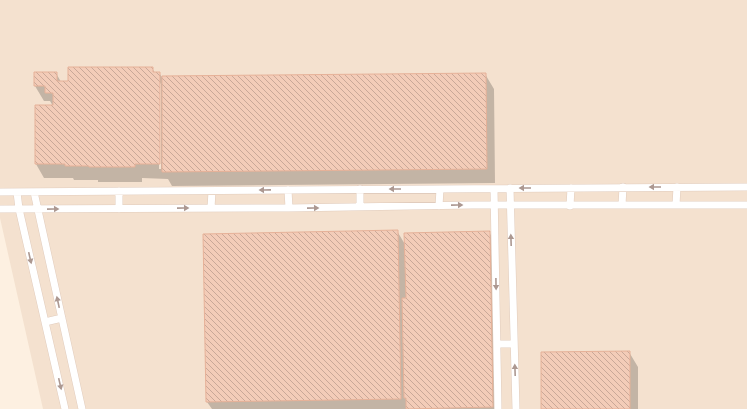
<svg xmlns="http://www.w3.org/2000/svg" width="747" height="409" viewBox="0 0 747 409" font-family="Raleway,sans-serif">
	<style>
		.residential { fill: #f4e1cf }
		.shadow { fill: #0003; fill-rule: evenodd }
		.building { fill: url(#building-back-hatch); stroke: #e6b198 }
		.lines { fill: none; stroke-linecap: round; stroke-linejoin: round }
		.service-casing { stroke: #e1ccbd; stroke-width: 8 }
		.service { stroke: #fff; stroke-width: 7 }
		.oneway { fill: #ac9891 }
	</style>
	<defs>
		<pattern id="building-back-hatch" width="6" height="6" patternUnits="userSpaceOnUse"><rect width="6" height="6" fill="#f3ccb8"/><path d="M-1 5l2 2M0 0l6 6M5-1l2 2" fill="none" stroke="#c9a898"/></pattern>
	</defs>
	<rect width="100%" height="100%" fill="#fdf0e1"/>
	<path class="residential" d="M 0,0 L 747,0 L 747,409 L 43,409 L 0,218 Z"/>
	<path class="shadow" d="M 152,68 L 155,73 L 159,73 L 162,77 L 485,74 L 494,89 L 495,183 L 172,186 L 168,179 L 142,178 L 142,182 L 98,182 L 98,180 L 74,180 L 73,178 L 44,178 L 36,164 L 53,106 L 50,101 L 44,101 L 35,86 L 35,73 L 56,73 L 61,82 L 69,82 ZM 159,82 L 161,84 L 161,169 L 159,169 Z
		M 397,231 L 406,246 L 489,232 L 498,247 L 501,409 L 212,409 L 207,402 Z
		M 629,352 L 638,367 L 638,409 L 542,409 Z"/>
	<path class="building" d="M 68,67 L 153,67 L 153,72 L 160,72 L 160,164 L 135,164 L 135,167 L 89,167 L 89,166 L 65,166 L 65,164 L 35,164 L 35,105 L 53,105 L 53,93 L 45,93 L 45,86 L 34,86 L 34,72 L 57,72 L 57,81 L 68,81 Z
		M 486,73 L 487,169 L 162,172 L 162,76 Z
		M 398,230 L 401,399 L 206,402 L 203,234 Z
		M 490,231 L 493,407 L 406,409 L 406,398 L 404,398 L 402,298 L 406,298 L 404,233 Z
		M 630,351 L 630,409 L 541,409 L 541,352 Z"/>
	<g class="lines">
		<g class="service-casing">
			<path id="service" d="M 510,188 L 516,409
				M 494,189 L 498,409
				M 288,190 L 289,208
				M 119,191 L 119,209
				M 0,192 L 747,187
				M 17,192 L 19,209 L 65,409
				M 34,192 L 82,409
				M 622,205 L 623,187
				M 676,205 L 677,187
				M 439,206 L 440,189
				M 570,206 L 571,188
				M 360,207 L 360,189
				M 211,208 L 212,191
				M 0,209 L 289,208 L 472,205 L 747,205
				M 45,322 L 62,318
				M 497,344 L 514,344"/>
		</g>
		<use href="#service" class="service"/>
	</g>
	<defs><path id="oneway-solid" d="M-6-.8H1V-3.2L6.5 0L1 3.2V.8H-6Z"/></defs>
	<g class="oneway">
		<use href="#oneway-solid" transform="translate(655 187) rotate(180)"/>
		<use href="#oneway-solid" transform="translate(525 188) rotate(180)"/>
		<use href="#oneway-solid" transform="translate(395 189) rotate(180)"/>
		<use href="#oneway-solid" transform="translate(265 190) rotate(179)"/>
		<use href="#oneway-solid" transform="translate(457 205) rotate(-1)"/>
		<use href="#oneway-solid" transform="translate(183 208) rotate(-1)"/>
		<use href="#oneway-solid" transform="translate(313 208) rotate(-1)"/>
		<use href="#oneway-solid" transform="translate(53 209) rotate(-1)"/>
		<use href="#oneway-solid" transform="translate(511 240) rotate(-92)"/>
		<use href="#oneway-solid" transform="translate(30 258) rotate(77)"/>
		<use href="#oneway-solid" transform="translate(496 284) rotate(89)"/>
		<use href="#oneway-solid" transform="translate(58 302) rotate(-102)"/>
		<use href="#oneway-solid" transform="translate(515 370) rotate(-92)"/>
		<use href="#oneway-solid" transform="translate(60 384) rotate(77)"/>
	</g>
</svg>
